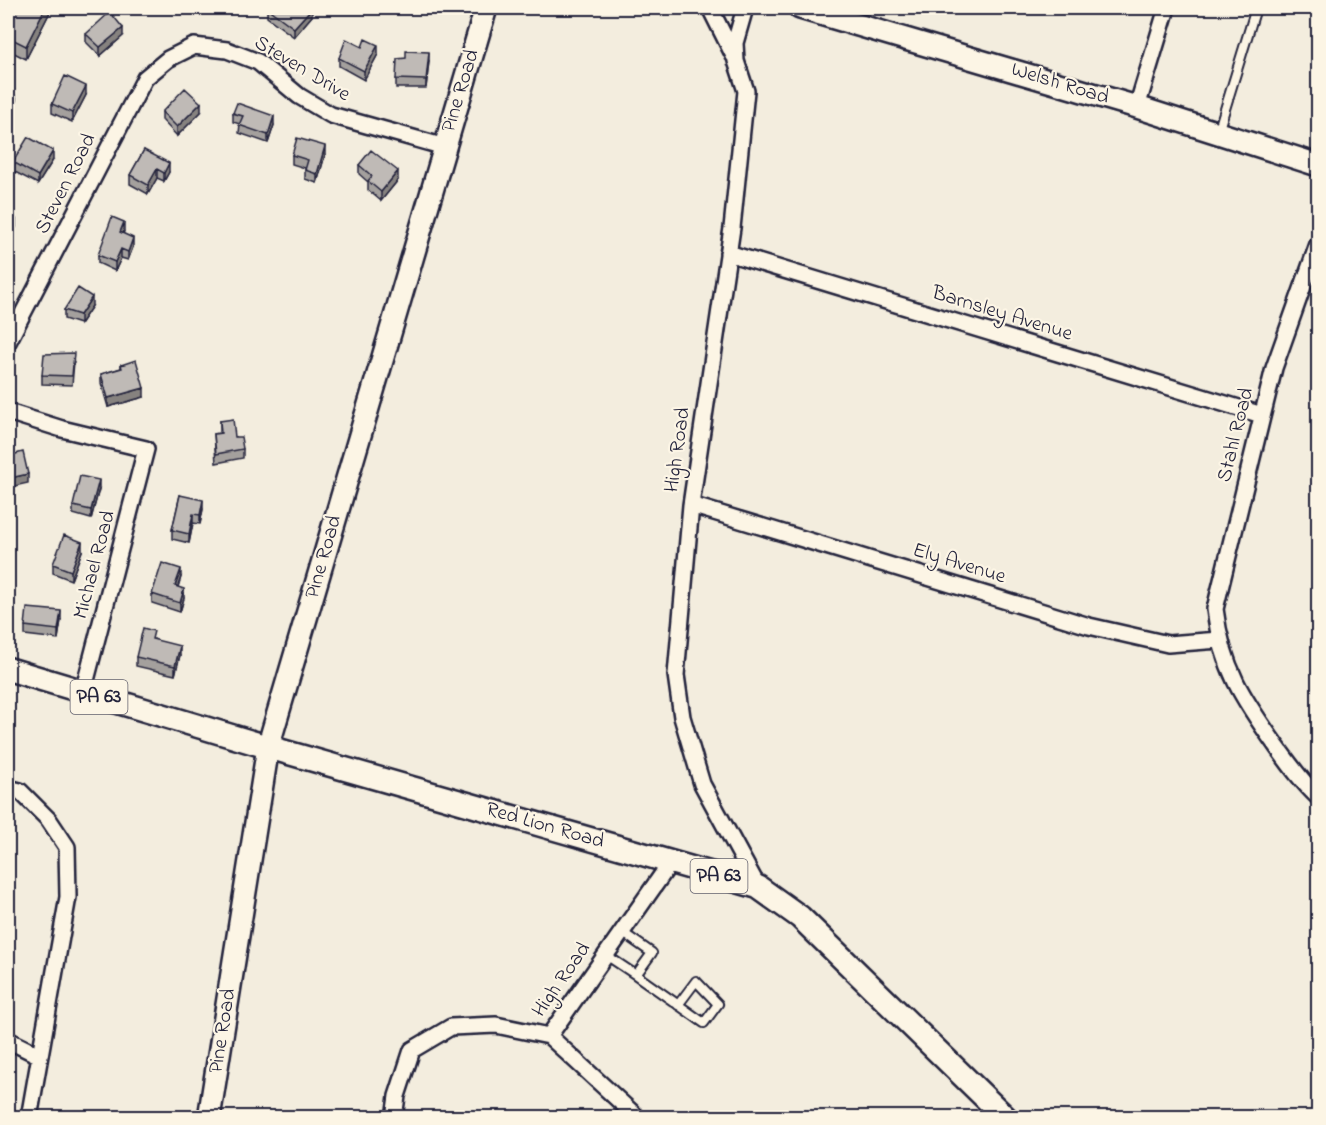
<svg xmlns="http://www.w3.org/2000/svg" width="1326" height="1125" viewBox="0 0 1326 1125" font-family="'Indie Flower',sans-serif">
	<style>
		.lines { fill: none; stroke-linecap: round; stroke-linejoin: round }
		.lane-casing { stroke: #22223b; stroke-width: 12 }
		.street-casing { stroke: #22223b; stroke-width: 20 }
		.secondary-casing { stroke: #22223b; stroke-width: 26 }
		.primary-casing { stroke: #22223b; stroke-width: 27 }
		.lane { stroke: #fcf5e5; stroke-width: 8 }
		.street { stroke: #fcf5e5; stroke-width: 15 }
		.secondary { stroke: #fcf5e5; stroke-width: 21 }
		.primary { stroke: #fcf5e5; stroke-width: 22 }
		.wall { fill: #a4a09d; stroke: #22223b; stroke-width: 1.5 }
		.shaded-wall { fill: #86827f; stroke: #22223b; stroke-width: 1.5 }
		.building { fill: #bfbab6; stroke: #22223b; stroke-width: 1.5 }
		.labels { text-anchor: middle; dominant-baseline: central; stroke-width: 4.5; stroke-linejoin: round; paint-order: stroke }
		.shield { fill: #fcf5e5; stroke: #63616e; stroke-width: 1.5 }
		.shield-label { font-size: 20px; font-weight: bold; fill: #22223b }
		.street-label { font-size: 21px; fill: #22223b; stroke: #fcf5e5 }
	</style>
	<rect width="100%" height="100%" fill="#f3edde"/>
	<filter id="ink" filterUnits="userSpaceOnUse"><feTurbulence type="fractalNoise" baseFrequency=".0167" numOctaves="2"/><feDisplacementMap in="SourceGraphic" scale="12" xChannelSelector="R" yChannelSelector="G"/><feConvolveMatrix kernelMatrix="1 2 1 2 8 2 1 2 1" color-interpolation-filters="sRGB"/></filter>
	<g filter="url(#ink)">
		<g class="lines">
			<g class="lane-casing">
				<path id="lane" d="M 8,97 L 11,99
					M 1218,132 L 1256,8
					M 606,955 L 636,975 L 652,953 L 622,932
					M 636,975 L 704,1023 L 718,1004 L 696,981 L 678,1005"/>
			</g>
			<g class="street-casing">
				<path id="street" d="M 710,8 L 734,56
					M 745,8 L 735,43 L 736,61 L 746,91 L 732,228 L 691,505 L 676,675 L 682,717 L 702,784 L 758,887
					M 1137,107 L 1167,8
					M 1318,244 L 1274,368 L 1215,609 C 1222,668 1243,699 1277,747 C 1290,765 1302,782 1318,797
					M 728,253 L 1262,415
					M 8,342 L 145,78 L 168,59 L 194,46 L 227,50 L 258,62 L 299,96 L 331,115 L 445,147
					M 8,412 L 62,429 L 146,449 L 83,692
					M 691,505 L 1089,626 L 1168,644 L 1219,640
					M 8,788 L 20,791 L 49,820 L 67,847 L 68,897 L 29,1118
					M 549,1036 L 638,1118
					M 8,1040 L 40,1056
					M 394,1118 L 397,1096 L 412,1050 L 451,1027 L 496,1025 L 549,1036 L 671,862"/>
			</g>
			<g class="secondary-casing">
				<path id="secondary" d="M 800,8 L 1137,107 L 1318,165
					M 209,1118 L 268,747 L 486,8"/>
			</g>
			<g class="primary-casing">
				<path id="primary" d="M 8,669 L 268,747 L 758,887 L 800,917 L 1006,1118"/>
			</g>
			<use href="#lane" class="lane"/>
			<use href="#street" class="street"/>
			<use href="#secondary" class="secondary"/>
			<use href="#primary" class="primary"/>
		</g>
		<path class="wall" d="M 52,8 L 26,59 L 8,50 L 8,20 Z
			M 267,8 L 312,16 L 294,37 L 267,17 Z
			M 86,34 L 123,36 L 100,56 L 86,42 Z
			M 378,54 L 364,80 L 339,66 L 339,58 Z
			M 429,61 L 426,88 L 396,88 L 396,79 Z
			M 86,95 L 72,122 L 52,113 L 52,104 Z
			M 162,112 L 201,112 L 177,136 L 162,120 Z
			M 233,113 L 274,125 L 268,143 L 239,133 L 240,124 L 233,122 Z
			M 144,150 L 169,172 L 164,181 L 157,178 L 148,194 L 130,184 L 130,175 Z
			M 292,155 L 325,155 L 317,183 L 305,179 L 305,168 L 292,164 Z
			M 53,160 L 38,184 L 13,171 L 13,162 Z
			M 359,165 L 398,180 L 381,201 L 368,190 L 368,182 L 359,174 Z
			M 124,231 L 123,234 L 133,247 L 128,260 L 121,258 L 115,271 L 98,263 L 98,255 Z
			M 92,306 L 80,324 L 64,319 L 64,310 Z
			M 74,362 L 72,385 L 42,384 L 42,375 Z
			M 121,365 L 144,397 L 108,407 L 101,383 L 101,374 L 121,368 Z
			M 220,421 L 235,437 L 243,449 L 243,458 L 216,463 L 214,434 L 220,433 Z
			M 99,489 L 91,519 L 73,514 L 73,506 Z
			M 180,495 L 203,509 L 200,524 L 193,523 L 189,543 L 172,539 L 172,530 Z
			M 82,551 L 71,580 L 53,573 L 53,564 Z
			M 181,577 L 178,587 L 184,598 L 180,612 L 152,603 L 152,594 Z
			M 61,620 L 58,639 L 25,635 L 25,626 Z
			M 154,639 L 180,655 L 175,675 L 136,666 L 136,657 Z"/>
		<path class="shaded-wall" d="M 45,8 L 52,8 L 26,59 L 26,46 Z
			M 312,8 L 312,16 L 294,37 L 294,28 Z
			M 123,28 L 123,36 L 100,56 L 100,47 Z
			M 378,45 L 378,54 L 364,80 L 364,71 Z
			M 429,52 L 429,61 L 426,88 L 426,80 Z
			M 86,86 L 86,95 L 72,122 L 72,113 Z
			M 10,95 L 10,113 L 8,117 L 8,99 Z
			M 201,103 L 201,112 L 177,136 L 177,127 Z
			M 274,116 L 274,125 L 268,143 L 268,135 Z
			M 325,146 L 325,155 L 317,183 L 317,174 Z
			M 53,151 L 53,160 L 38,184 L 38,176 Z
			M 169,163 L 169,172 L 164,181 L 164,173 Z
			M 157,169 L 157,178 L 148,194 L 148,185 Z
			M 398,171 L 398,180 L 381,201 L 381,192 Z
			M 16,219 L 16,227 L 8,243 L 8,234 Z
			M 124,222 L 124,231 L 120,241 L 120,232 Z
			M 133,238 L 133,247 L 128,260 L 128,252 Z
			M 121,249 L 121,258 L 115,271 L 115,262 Z
			M 92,297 L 92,306 L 80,324 L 80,315 Z
			M 144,388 L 144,397 L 108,407 L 108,398 Z
			M 28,474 L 28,483 L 10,487 L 10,491 L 8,492 L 8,483 L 10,478 Z
			M 99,480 L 99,489 L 91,519 L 91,510 Z
			M 203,500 L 203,509 L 200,524 L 200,515 Z
			M 193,514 L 193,523 L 189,543 L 189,534 Z
			M 82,542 L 82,551 L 71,580 L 71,571 Z
			M 181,569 L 181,577 L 175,595 L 175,586 Z
			M 184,589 L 184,598 L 180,612 L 180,603 Z
			M 61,611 L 61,620 L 58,639 L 58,630 Z
			M 180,646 L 180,655 L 175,675 L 175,666 Z"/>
		<path class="building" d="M 13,8 L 45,8 L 26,46 L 8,37 L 8,20 Z
			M 267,8 L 312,8 L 294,28 Z
			M 110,12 L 123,28 L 100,47 L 86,34 Z
			M 346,39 L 362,47 L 365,39 L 378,45 L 364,71 L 339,58 Z
			M 406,51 L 429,52 L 426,80 L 396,79 L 397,59 L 406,58 Z
			M 65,76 L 86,86 L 72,113 L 52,104 Z
			M 185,88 L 201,103 L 177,127 L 162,112 Z
			M 237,103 L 274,116 L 268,135 L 239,125 L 243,116 L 233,113 Z
			M 28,137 L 53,151 L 38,176 L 13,162 Z
			M 297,138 L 325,146 L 317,174 L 305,170 L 308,160 L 292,155 Z
			M 144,150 L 169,163 L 164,173 L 157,169 L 148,185 L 130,175 Z
			M 371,150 L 398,171 L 381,192 L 368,181 L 372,176 L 359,165 Z
			M 8,214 L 16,219 L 8,234 Z
			M 112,217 L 124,222 L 120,232 L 133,238 L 128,252 L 121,249 L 115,262 L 98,255 Z
			M 78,288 L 92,297 L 80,315 L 64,310 Z
			M 74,353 L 72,376 L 42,375 L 44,354 Z
			M 136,360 L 144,388 L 108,398 L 101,374 L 122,368 L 121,365 Z
			M 233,419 L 235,437 L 241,437 L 243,449 L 216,454 L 214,434 L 221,433 L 220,421 Z
			M 23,452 L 28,474 L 10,478 L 10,482 L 8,483 L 8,456 Z
			M 80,476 L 99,480 L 91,510 L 73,506 Z
			M 180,495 L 203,500 L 200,515 L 193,514 L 189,534 L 172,530 Z
			M 64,535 L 82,542 L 71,571 L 53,564 Z
			M 162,563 L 181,569 L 175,586 L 184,589 L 180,603 L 152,594 Z
			M 27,608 L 61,611 L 58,630 L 25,626 Z
			M 143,628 L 154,631 L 152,639 L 180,646 L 175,666 L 136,657 Z"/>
	</g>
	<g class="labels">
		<g class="shield">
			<rect x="70.5" y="680" width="57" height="34" rx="4.5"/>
			<rect x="690.5" y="859" width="57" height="34" rx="4.5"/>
		</g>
		<g class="shield-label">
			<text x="99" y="697">PA 63</text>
			<text x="719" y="876">PA 63</text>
		</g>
		<g class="street-label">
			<text transform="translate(302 69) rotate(31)">Steven Drive</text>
			<text transform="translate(1060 84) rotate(17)">Welsh Road</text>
			<text transform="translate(461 91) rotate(-73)">Pine Road</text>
			<text transform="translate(66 184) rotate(-63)">Steven Road</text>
			<text transform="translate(1002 314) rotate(17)">Barnsley Avenue</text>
			<text transform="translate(1236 435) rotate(-76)">Stahl Road</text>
			<text transform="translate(678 450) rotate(-82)">High Road</text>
			<text transform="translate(324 557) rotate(-74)">Pine Road</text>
			<text transform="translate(959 564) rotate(17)">Ely Avenue</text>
			<text transform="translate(95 565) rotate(-75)">Michael Road</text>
			<text transform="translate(545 826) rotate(16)">Red Lion Road</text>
			<text transform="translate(562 980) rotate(-55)">High Road</text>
			<text transform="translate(223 1031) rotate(-81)">Pine Road</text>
		</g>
	</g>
	<rect width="1326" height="1125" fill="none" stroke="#fcf5e5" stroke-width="30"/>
	<rect x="15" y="15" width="1296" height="1095" fill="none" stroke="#22223b" stroke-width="2" filter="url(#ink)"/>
</svg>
